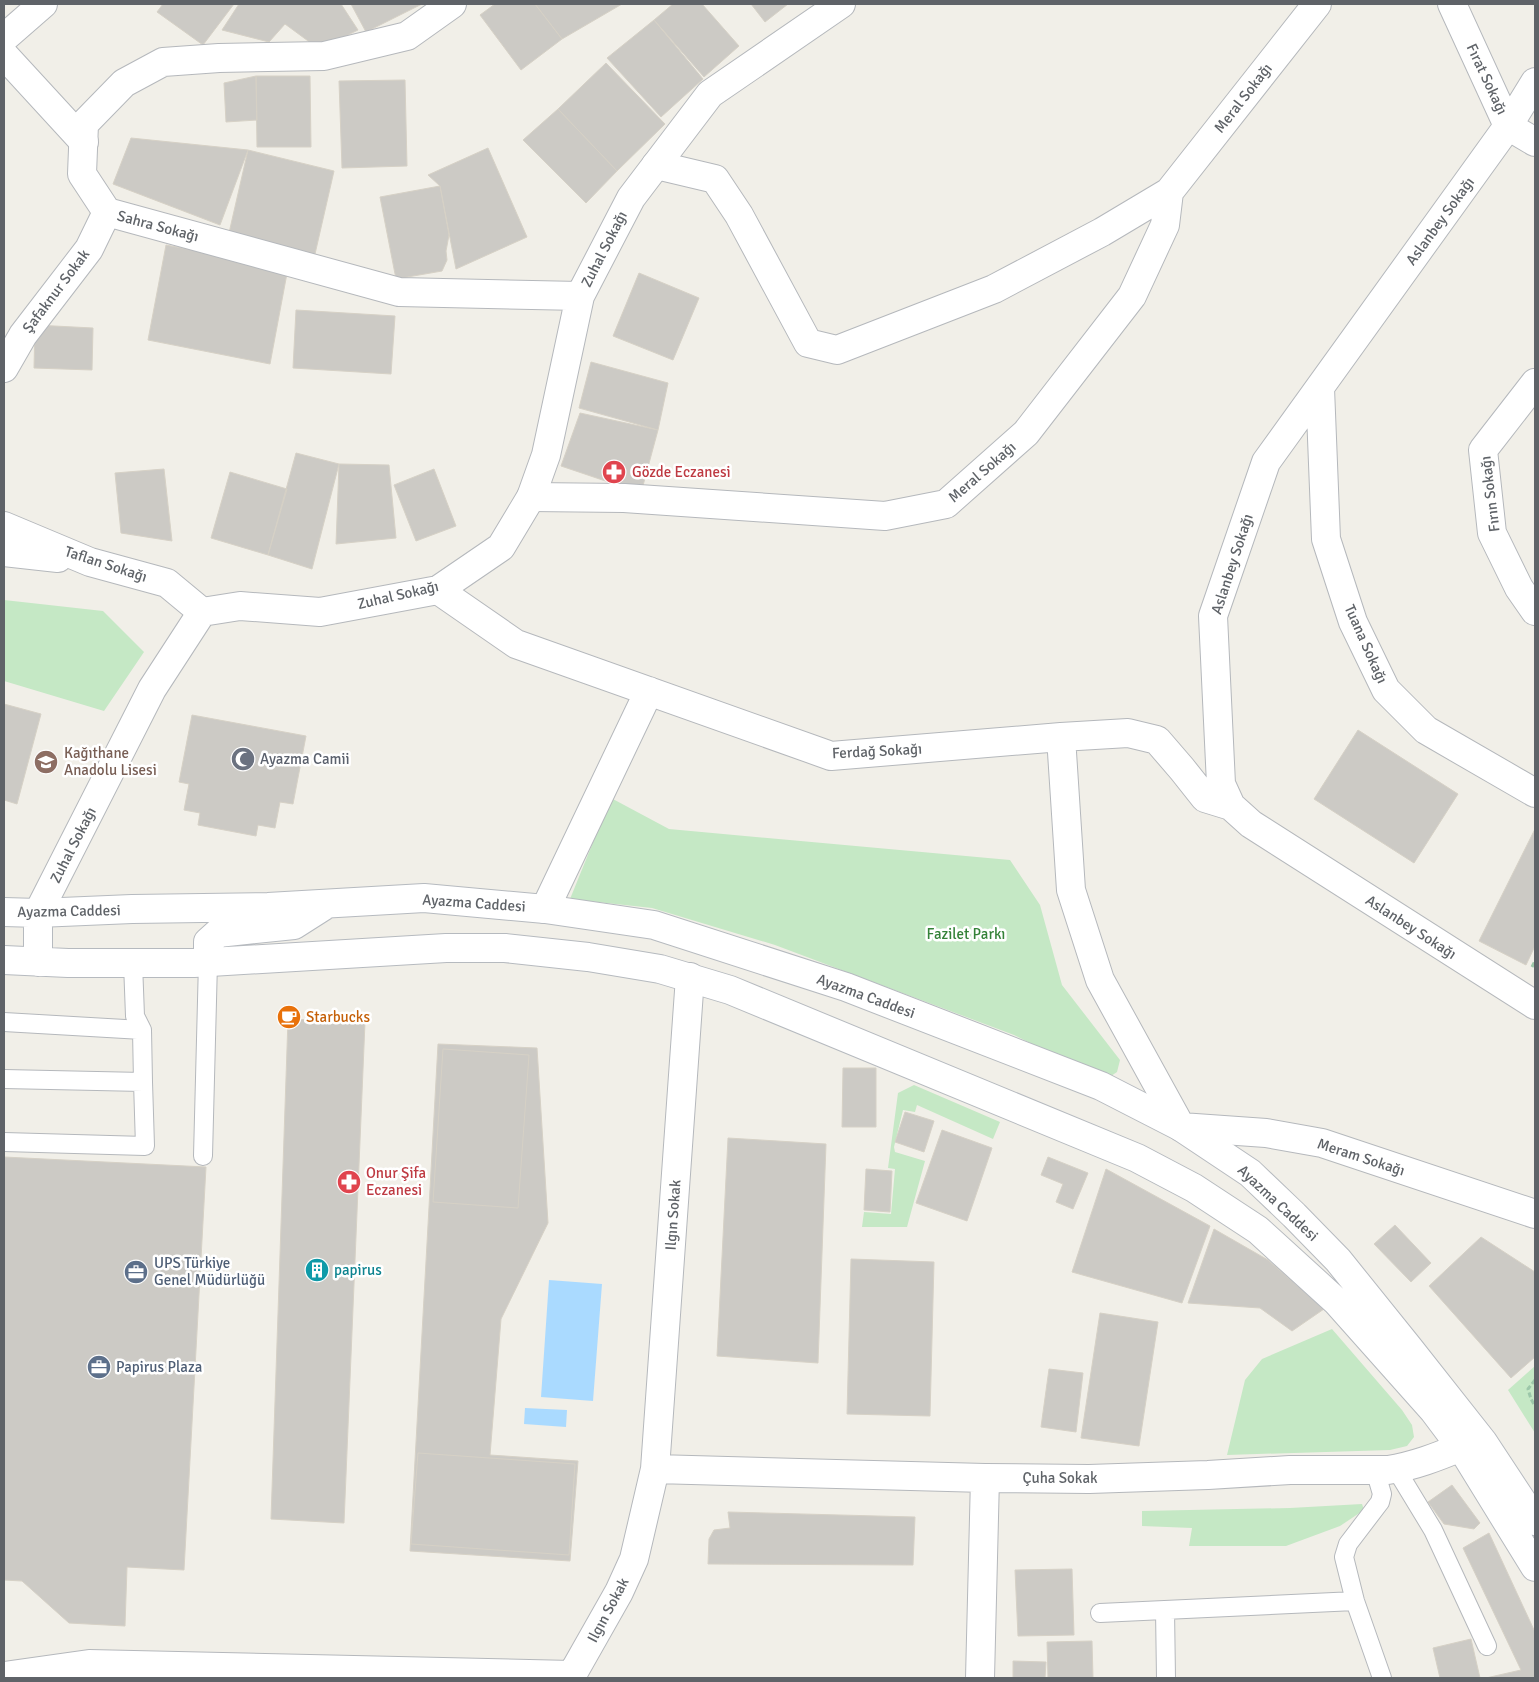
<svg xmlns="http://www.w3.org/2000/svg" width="1539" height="1682" viewBox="0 0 1539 1682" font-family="Signika,sans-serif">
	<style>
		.green { fill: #c5e8c5 }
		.water { fill: #aadaff }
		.building { fill: #cccac5; stroke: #d6d1c6 }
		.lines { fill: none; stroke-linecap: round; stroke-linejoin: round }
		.service-casing { stroke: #b5b8bc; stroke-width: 20 }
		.minor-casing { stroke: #b5b8bc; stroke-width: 30 }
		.tertiary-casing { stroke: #b5b8bc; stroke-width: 30 }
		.secondary-casing { stroke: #b6babf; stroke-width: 30 }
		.path { stroke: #9cc7a9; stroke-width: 3; stroke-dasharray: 5 2.5; stroke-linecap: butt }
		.service { stroke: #fff; stroke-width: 18 }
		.minor { stroke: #fff; stroke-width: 28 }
		.tertiary { stroke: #fff; stroke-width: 28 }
		.secondary { stroke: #fff; stroke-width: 28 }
		.labels { text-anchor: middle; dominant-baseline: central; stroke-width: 5; stroke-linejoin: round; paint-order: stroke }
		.street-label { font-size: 15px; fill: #5f6368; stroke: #fff }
		.health-label { font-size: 15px; fill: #be3a42; stroke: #fff; text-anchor: start }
		.education-label { font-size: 15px; fill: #785e54; stroke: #fff; text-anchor: start }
		.worship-label { font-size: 15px; fill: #5b616d; stroke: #fff; text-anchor: start }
		.park-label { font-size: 15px; fill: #348238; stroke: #fff }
		.food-label { font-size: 15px; fill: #c56008; stroke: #fff; text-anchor: start }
		.service-label { font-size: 15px; fill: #4e5e75; stroke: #fff; text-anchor: start }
		.culture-label { font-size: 15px; fill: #0d838f; stroke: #fff; text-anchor: start }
	</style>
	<rect width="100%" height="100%" fill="#f1efe8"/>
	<path class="green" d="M 4,600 L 103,611 L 144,652 L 104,711 L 4,681 Z
		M 611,798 L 669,829 L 1010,860 L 1040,905 L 1062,985 L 1120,1060 L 1117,1072 L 1105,1080 L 1014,1035 L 775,945 L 652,908 L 570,899 Z
		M 914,1085 L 1000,1122 L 993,1139 L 917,1105 L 915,1112 L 903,1110 L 894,1147 L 895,1152 L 925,1161 L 907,1227 L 862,1227 L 864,1212 L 891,1214 L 895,1169 L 888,1168 L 898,1093 Z
		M 1332,1329 L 1402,1410 L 1412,1425 L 1414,1437 L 1407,1446 L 1390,1450 L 1227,1455 L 1245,1380 L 1262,1359 Z
		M 1535,1366 L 1535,1433 L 1508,1390 Z
		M 1362,1504 L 1364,1510 L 1340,1526 L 1286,1546 L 1189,1546 L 1192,1528 L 1142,1526 L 1142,1511 L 1290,1508 Z"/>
	<path class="water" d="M 549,1280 L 602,1284 L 593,1401 L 541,1397 Z
		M 525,1408 L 567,1410 L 566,1427 L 524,1424 Z"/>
	<path class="building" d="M 163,4 L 234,4 L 203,45 L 157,12 Z
		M 239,4 L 341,4 L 358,30 L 319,49 L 285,24 L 269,42 L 222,30 Z
		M 351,4 L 422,4 L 366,32 Z
		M 495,4 L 535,4 L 562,39 L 521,70 L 480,15 Z
		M 535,4 L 622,4 L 562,39 Z
		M 673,4 L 702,4 L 739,46 L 704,77 L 654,20 Z
		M 751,4 L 788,4 L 765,22 Z
		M 654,20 L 703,79 L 661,117 L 607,58 Z
		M 606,63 L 665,124 L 617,171 L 558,109 Z
		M 256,76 L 310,76 L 311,147 L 257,147 Z
		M 256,76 L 257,120 L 226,122 L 224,83 Z
		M 405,80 L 407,166 L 342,168 L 339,81 Z
		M 558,109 L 617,171 L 586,203 L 523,140 Z
		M 131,138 L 248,150 L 220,225 L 113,184 Z
		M 488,148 L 527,237 L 456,269 L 440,186 L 428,175 Z
		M 248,150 L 334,171 L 315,254 L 229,233 Z
		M 440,186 L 449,235 L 446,251 L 447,260 L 442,271 L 396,279 L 380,197 Z
		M 166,245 L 288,268 L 270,364 L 148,340 Z
		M 639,273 L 699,298 L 673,360 L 613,336 Z
		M 296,310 L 395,316 L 391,374 L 293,368 Z
		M 35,325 L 93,328 L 92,370 L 34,368 Z
		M 591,362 L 668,383 L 658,430 L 579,408 Z
		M 580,413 L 658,430 L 641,493 L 561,466 Z
		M 296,453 L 339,464 L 312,569 L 268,555 Z
		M 339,464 L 389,465 L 396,538 L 336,544 Z
		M 164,469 L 172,541 L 121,533 L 115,473 Z
		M 434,469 L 456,526 L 416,541 L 394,485 Z
		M 230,472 L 287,489 L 268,555 L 211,538 Z
		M 4,704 L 41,714 L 17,804 L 4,800 Z
		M 192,715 L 306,736 L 293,804 L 280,802 L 275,828 L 258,825 L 256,836 L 198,825 L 200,813 L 184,810 L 189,784 L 179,782 Z
		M 1358,730 L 1458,794 L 1414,863 L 1314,799 Z
		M 1535,829 L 1535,946 L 1526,965 L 1479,941 Z
		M 288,1019 L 365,1022 L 344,1523 L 271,1519 Z
		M 438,1044 L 537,1048 L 548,1223 L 501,1319 L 490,1455 L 578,1461 L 570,1561 L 410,1551 Z
		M 443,1049 L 529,1055 L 518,1208 L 433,1202 Z
		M 843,1068 L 876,1068 L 876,1127 L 842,1127 Z
		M 905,1112 L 934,1121 L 924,1152 L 895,1142 Z
		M 942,1130 L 992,1148 L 967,1221 L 916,1203 Z
		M 728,1138 L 826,1144 L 818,1363 L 717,1356 Z
		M 4,1157 L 206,1167 L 184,1570 L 127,1567 L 125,1626 L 69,1623 L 22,1581 L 4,1580 Z
		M 1048,1157 L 1088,1173 L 1073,1209 L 1056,1202 L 1063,1184 L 1041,1175 Z
		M 866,1169 L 892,1171 L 890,1212 L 864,1210 Z
		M 1106,1169 L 1210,1226 L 1182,1303 L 1072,1272 Z
		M 1395,1225 L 1431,1263 L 1411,1282 L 1374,1244 Z
		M 1214,1229 L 1268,1260 L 1324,1309 L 1292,1331 L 1260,1308 L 1188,1303 Z
		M 1481,1237 L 1535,1272 L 1535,1357 L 1511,1378 L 1429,1286 Z
		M 851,1259 L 934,1262 L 930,1416 L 847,1414 Z
		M 1100,1313 L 1158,1322 L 1139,1446 L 1081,1438 Z
		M 1049,1369 L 1083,1373 L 1076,1432 L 1041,1427 Z
		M 418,1453 L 575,1464 L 569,1555 L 411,1544 Z
		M 1452,1485 L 1480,1523 L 1474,1529 L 1444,1524 L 1428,1502 Z
		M 728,1512 L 915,1517 L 913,1565 L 708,1564 L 709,1539 L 714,1530 L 730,1528 Z
		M 1489,1533 L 1535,1632 L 1535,1678 L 1486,1678 L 1521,1670 L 1463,1548 Z
		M 1072,1569 L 1074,1635 L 1018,1636 L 1015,1570 Z
		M 1471,1639 L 1480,1678 L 1440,1678 L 1433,1648 Z
		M 1092,1641 L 1093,1678 L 1048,1678 L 1047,1642 Z
		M 1013,1661 L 1046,1662 L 1045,1678 L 1013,1678 Z"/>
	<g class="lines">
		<g class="service-casing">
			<path id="service" d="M 4,1022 L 142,1030
				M 4,1079 L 143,1082 L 142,1030 L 135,1016 L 133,963
				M 4,1142 L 145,1146 L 143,1082
				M 203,1156 L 208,962
				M 1396,1469 L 1433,1530 L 1487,1646
				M 1375,1470 L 1382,1494 L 1380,1502 L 1348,1544 L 1344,1557 L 1355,1601 L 1382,1678
				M 1165,1610 L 1166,1678
				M 1100,1613 L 1355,1601"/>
		</g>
		<g class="minor-casing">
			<path id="minor" d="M 1452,4 L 1508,126 L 1535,142
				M 4,38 L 43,4
				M 4,55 L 84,142
				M 1535,82 L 1508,126 L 1266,462 L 1213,616 L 1221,784 L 1231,806 L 1251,824 L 1535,1005
				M 656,165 L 715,179 L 739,215 L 808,343 L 837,350 L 994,289 L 1102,232 L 1169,192
				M 4,368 L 23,335 L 89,249 L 107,212
				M 1535,383 L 1483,450 L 1492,533 L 1519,588 L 1535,611
				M 1320,388 L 1326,539 L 1353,622 L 1386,690 L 1426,730 L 1535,793
				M 531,497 L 624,498 L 885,516 L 946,504 L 1026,433 L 1132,296 L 1165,225 L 1169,192 L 1317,4
				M 4,526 L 90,562 L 167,583 L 202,612
				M 4,552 L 58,558
				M 438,590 L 516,644 L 831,756 L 1061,737 L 1128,733 L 1157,740 L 1182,769 L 1205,798 L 1231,806
				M 1061,737 L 1071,890 L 1100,980 L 1181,1127 L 1266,1133 L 1322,1143 L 1535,1214
				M 545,909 L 649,691
				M 655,1469 L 985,1478 L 1089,1479 L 1208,1475 L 1290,1470 L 1388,1470 C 1414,1466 1437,1457 1461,1447
				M 4,1676 L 89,1664 L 572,1675 L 619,1592 L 634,1559 L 655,1469 L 690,977
				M 980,1678 L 985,1478"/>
		</g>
		<g class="tertiary-casing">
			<path id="tertiary" d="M 452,4 L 407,36 L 324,56 L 219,58 L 163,62 L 124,83 L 84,124 L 82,174 L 107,212 L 399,292 L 580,296
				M 38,913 L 152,689 L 202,612 L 240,606 L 320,612 L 438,590 L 501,547 L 531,497 L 546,455 L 580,296 L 631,198 L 710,94 L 841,4"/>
		</g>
		<g class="secondary-casing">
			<path id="secondary" d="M 4,912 L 38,913 L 132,909 L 268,907 L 424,898 L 545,909 L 654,925 L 846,987 L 1101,1086 L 1181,1127 L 1250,1173 L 1294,1215 L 1338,1260 L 1408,1347 L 1483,1442 L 1535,1521
				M 4,960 L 68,963 L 194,963 L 446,948 L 505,948 L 588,957 L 660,969 L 730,990 L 1137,1158 L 1194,1188 L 1258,1230 L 1337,1302 L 1434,1411 L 1461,1447 L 1535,1567
				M 38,962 L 38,913
				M 208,962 L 208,942 L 218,933 L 294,925 L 327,904"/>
		</g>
		<path class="path" d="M 1532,967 L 1535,961
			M 1535,1380 L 1528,1389 L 1531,1399 L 1535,1406"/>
		<use href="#service" class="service"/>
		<use href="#minor" class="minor"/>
		<use href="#tertiary" class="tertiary"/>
		<use href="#secondary" class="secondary"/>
	</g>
	<defs>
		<g id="pharmacy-disc" transform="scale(1.25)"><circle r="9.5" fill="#e0444e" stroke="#fff"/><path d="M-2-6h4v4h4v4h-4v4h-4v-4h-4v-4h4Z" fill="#fff"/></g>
		<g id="mosque-disc" transform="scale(1.25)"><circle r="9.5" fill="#6b7280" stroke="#fff"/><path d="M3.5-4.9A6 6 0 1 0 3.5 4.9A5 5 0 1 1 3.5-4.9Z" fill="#fff"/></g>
		<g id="school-disc" transform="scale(1.25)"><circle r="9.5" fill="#8d6e63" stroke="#fff"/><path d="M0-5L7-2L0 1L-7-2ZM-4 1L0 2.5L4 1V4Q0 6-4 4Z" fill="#fff"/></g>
		<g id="cafe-disc" transform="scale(1.25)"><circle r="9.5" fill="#e8710a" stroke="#fff"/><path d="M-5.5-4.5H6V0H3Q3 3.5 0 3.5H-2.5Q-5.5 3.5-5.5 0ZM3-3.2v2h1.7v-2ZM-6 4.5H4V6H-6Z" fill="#fff"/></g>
		<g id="building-disc" transform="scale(1.25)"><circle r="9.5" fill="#0f9aa8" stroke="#fff"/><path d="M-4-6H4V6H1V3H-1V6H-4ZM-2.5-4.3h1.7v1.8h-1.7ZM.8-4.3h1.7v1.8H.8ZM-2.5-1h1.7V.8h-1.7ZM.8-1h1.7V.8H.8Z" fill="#fff"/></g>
		<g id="office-disc" transform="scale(1.25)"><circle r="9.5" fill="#5c6f8a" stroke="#fff"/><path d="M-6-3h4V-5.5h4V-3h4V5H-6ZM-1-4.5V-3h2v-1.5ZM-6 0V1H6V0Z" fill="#fff"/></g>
	</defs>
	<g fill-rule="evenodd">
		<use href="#pharmacy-disc" x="614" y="472"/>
		<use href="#mosque-disc" x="243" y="759"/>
		<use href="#school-disc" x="46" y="762"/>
		<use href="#cafe-disc" x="289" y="1017"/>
		<use href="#pharmacy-disc" x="349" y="1182"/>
		<use href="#building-disc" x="317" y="1270"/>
		<use href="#office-disc" x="136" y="1272"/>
		<use href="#office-disc" x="99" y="1367"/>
	</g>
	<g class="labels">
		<g class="street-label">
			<text transform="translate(1487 79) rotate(65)">Fırat Sokağı</text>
			<text transform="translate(1243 98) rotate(-52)">Meral Sokağı</text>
			<text transform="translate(1440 221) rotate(-54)">Aslanbey Sokağı</text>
			<text transform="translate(158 226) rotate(15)">Sahra Sokağı</text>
			<text transform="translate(604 249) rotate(-63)">Zuhal Sokağı</text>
			<text transform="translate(56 291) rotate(-53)">Şafaknur Sokak</text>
			<text transform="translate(982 472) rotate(-41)">Meral Sokağı</text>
			<text transform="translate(1490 494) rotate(-97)">Fırın Sokağı</text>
			<text transform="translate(106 564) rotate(18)">Taflan Sokağı</text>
			<text transform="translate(1232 564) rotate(-72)">Aslanbey Sokağı</text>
			<text transform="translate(398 595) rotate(-13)">Zuhal Sokağı</text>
			<text transform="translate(1366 644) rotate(66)">Tuana Sokağı</text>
			<text transform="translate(877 751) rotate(-3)">Ferdağ Sokağı</text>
			<text transform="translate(73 845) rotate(-63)">Zuhal Sokağı</text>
			<text transform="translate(474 903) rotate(4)">Ayazma Caddesi</text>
			<text transform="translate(69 911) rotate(-1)">Ayazma Caddesi</text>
			<text transform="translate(1411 927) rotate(33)">Aslanbey Sokağı</text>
			<text transform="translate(866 996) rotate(20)">Ayazma Caddesi</text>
			<text transform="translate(1361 1157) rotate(18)">Meram Sokağı</text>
			<text transform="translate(1278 1203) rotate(43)">Ayazma Caddesi</text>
			<text transform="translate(673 1215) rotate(-86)">Ilgın Sokak</text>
			<text x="1060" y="1478">Çuha Sokak</text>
			<text transform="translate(608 1610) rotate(-62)">Ilgın Sokak</text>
		</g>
		<g class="health-label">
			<text x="632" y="472">Gözde Eczanesi</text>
			<text x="366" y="1173">Onur Şifa<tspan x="366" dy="17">Eczanesi</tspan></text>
		</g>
		<g class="education-label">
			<text x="64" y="753">Kağıthane<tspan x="64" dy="17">Anadolu Lisesi</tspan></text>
		</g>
		<g class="worship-label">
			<text x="260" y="759">Ayazma Camii</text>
		</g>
		<g class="park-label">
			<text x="966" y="934">Fazilet Parkı</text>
		</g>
		<g class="food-label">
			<text x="306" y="1017">Starbucks</text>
		</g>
		<g class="service-label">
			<text x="154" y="1263">UPS Türkiye<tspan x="154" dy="17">Genel Müdürlüğü</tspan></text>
			<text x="116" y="1367">Papirus Plaza</text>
		</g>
		<g class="culture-label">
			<text x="334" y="1270">papirus</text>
		</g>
	</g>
	<rect width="1539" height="1682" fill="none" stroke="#5f6368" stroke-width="10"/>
</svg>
